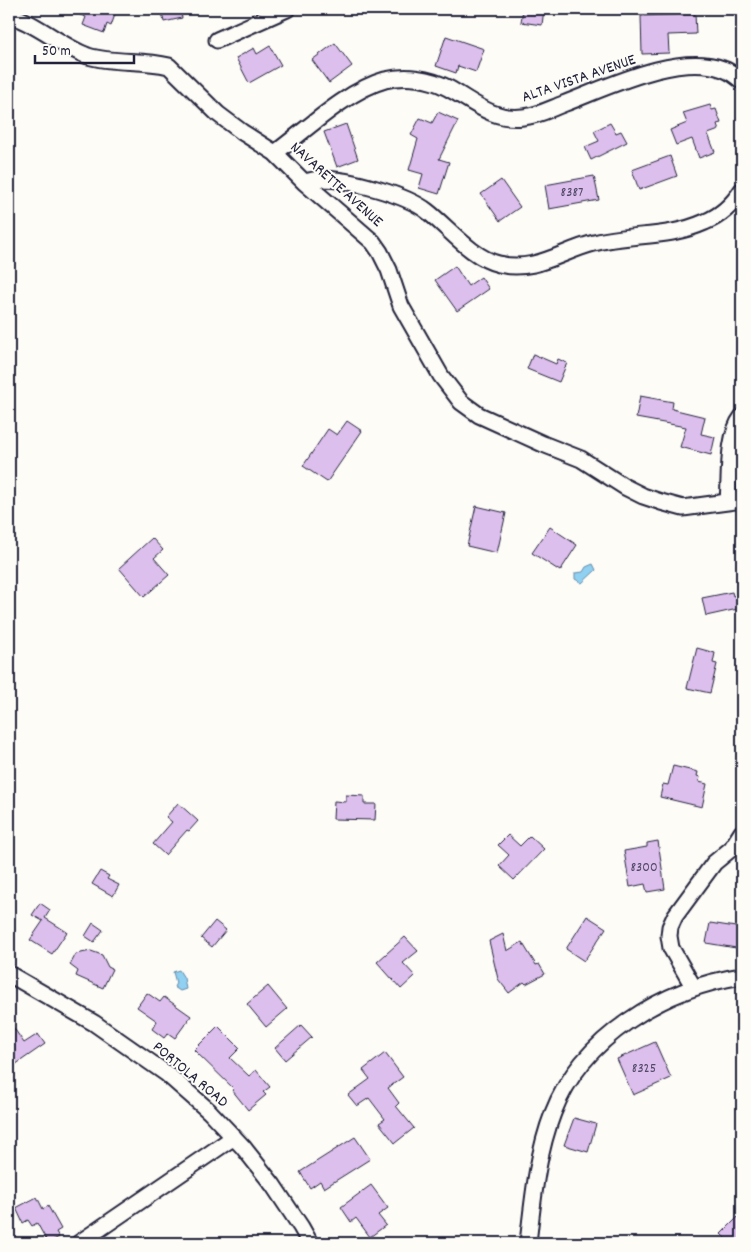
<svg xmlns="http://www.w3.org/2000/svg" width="751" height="1252" viewBox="0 0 751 1252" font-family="Dekko,sans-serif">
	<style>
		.water { fill: #90d0f1; stroke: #648aa8 }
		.building { fill: #ddbfed; stroke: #22223b }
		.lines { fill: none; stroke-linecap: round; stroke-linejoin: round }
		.minor-casing { stroke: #22223b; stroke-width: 19 }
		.minor { stroke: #fdfcf7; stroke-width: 15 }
		.labels { text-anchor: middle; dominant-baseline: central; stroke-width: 4; stroke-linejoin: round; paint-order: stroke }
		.number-label { font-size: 14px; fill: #514968 }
		.street-label { font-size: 16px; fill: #22223b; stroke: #fdfcf7 }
	</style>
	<rect width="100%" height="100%" fill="#fdfcf7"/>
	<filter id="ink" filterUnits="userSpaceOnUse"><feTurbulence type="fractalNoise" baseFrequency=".02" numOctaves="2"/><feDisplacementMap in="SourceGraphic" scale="10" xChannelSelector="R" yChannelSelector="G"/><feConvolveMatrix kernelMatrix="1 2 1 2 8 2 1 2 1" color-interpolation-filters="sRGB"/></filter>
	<g filter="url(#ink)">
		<path class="water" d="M 593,564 L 596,570 L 582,583 L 575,579 L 575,573 L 583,572 L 586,567 Z
			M 179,970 L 184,978 L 186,989 L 180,991 L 174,987 L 176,983 L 173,972 Z"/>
		<path class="building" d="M 67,9 L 117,9 L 111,26 L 107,24 L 104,33 L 83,25 L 86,17 L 66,10 Z
			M 161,9 L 180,9 L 182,18 L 164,22 Z
			M 523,9 L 544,9 L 542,25 L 521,22 Z
			M 695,14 L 696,34 L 668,35 L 669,53 L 642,54 L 641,16 Z
			M 446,36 L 484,49 L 476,72 L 458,66 L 456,73 L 436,66 Z
			M 335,43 L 352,66 L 329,83 L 312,60 Z
			M 270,46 L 281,65 L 249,83 L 236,58 L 254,48 L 257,54 Z
			M 710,105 L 712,110 L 716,109 L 721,123 L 717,124 L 719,130 L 708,134 L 715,152 L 699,158 L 692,139 L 676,145 L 670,130 L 687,123 L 683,113 Z
			M 438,112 L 458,121 L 439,159 L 449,162 L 439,194 L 419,188 L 423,174 L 409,170 L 418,139 L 411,135 L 420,118 L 432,123 Z
			M 610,123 L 616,133 L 621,131 L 627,142 L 591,160 L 585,147 L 599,141 L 594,131 Z
			M 346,124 L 358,159 L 337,167 L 324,132 Z
			M 670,156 L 677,176 L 639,190 L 632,170 Z
			M 594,176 L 599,200 L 549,209 L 545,185 Z
			M 501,180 L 520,207 L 500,221 L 481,194 Z
			M 455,266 L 468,286 L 481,277 L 489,289 L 457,311 L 435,280 Z
			M 533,354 L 556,364 L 558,359 L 567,363 L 559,382 L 527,369 Z
			M 640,396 L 673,402 L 672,409 L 705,417 L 701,434 L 715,437 L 711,455 L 680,447 L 686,427 L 636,418 Z
			M 347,421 L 362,431 L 327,482 L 303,466 L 328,429 L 337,435 Z
			M 476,506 L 506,513 L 497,553 L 467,546 Z
			M 550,527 L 577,545 L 560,571 L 532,553 Z
			M 152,538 L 163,550 L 154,558 L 169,575 L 144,597 L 119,568 Z
			M 732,592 L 733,596 L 742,594 L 742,608 L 706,616 L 702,598 Z
			M 697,648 L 715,653 L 713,663 L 717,664 L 710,693 L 687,688 Z
			M 673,766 L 698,772 L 697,776 L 700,777 L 699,782 L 707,784 L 702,807 L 660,797 L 663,784 L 668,785 Z
			M 346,795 L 364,796 L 364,804 L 376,804 L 375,820 L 333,819 L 334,801 L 346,802 Z
			M 178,803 L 198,821 L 189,831 L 187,830 L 165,855 L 153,844 L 172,822 L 166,817 Z
			M 508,835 L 520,846 L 530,836 L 544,849 L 514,880 L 499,866 L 509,855 L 498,845 Z
			M 658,841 L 665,889 L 647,892 L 645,884 L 630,887 L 624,851 L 647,847 L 647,843 Z
			M 100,871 L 109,876 L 107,879 L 119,885 L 113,896 L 92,884 Z
			M 40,903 L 50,910 L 45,918 L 67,932 L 52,954 L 30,940 L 43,921 L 32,915 Z
			M 587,916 L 606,928 L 584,961 L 566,949 Z
			M 215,921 L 226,930 L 212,947 L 201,938 Z
			M 93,923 L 103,930 L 94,942 L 85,936 Z
			M 710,923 L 742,928 L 742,949 L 706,943 Z
			M 503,934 L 507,951 L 522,942 L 536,965 L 539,964 L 545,974 L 526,984 L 524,982 L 509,993 L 498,979 L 489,941 Z
			M 405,937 L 418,951 L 403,963 L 415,976 L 401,989 L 377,962 Z
			M 91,951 L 102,955 L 108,967 L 112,969 L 103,988 L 76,976 L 78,971 L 70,965 L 76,954 Z
			M 268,986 L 287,1009 L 266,1027 L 247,1004 Z
			M 147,993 L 160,1002 L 164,997 L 191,1016 L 175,1038 L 168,1033 L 164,1038 L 152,1029 L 157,1021 L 137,1007 Z
			M 9,1021 L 24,1043 L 38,1034 L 45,1044 L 9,1069 Z
			M 301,1025 L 312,1037 L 285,1060 L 275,1048 Z
			M 218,1026 L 240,1048 L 230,1058 L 249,1076 L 256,1070 L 270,1087 L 263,1092 L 266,1095 L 248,1110 L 232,1090 L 234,1089 L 194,1050 Z
			M 655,1042 L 671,1078 L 633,1095 L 617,1059 Z
			M 385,1053 L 403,1077 L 388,1088 L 399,1103 L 396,1106 L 414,1128 L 395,1143 L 379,1123 L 385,1119 L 369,1098 L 357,1106 L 348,1095 L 370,1079 L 363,1070 Z
			M 574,1118 L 596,1124 L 588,1152 L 564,1145 Z
			M 355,1137 L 370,1159 L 324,1188 L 320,1181 L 310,1188 L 300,1172 Z
			M 371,1185 L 388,1208 L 378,1215 L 386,1225 L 370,1237 L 356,1218 L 351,1222 L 341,1207 Z
			M 37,1197 L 43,1209 L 48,1206 L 61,1229 L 56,1232 L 59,1237 L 48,1243 L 37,1223 L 32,1226 L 28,1220 L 23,1223 L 16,1208 Z
			M 742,1213 L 742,1243 L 730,1243 L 721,1234 Z"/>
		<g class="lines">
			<g class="minor-casing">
				<path id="minor" d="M 9,15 C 37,23 60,46 88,56 C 114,64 142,59 169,66 L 218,114 L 242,132 L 275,153 L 304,182 L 373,242 L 380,252 L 389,270 L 401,306 L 441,376 L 461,402 L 479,415 L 543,444 L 581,459 L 625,487 L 643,496 L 661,502 L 683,508 L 742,500
					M 217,40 L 287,9
					M 275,153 C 306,130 348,90 385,80 C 406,75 429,78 448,88 C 472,101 493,121 523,117 C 537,116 550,109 563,104 C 606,88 677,52 723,69 C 730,71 736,76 742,81
					M 304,182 C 310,181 316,179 322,179 C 348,179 407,195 427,211 C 449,228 472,258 499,264 C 534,273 562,251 594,243 C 632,233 667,239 705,222 C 720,216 733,204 742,190
					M 728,502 C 730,477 727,436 742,417
					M 9,974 L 94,1023 L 167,1074 L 209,1111 L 243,1147 L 273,1185 L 301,1227 L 310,1243
					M 694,988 L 671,948 L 669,936 L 670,927 L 675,916 L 714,863 L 731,849 L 742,832
					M 79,1243 L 234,1137
					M 528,1243 C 533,1200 537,1154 553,1113 C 582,1037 664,988 742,976"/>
			</g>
			<use href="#minor" class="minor"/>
		</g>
	</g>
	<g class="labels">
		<g class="number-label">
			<text x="572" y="193">8387</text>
			<text x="644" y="868">8300</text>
			<text x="644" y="1069">8325</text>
		</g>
		<g class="street-label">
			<text transform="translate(579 79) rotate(-19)">ALTA VISTA AVENUE</text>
			<text transform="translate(336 185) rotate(42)">NAVARETTE AVENUE</text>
			<text transform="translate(190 1075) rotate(40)">PORTOLA ROAD</text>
		</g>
	</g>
	<rect width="751" height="1252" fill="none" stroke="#fdfcf7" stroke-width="30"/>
	<rect x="15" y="15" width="721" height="1222" fill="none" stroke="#22223b" stroke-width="2" filter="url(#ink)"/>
	<path d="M35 55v8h99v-8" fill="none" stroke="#22223b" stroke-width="2.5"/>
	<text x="42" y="55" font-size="15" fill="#22223b" stroke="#fdfcf7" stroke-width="4" paint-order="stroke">50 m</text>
</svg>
